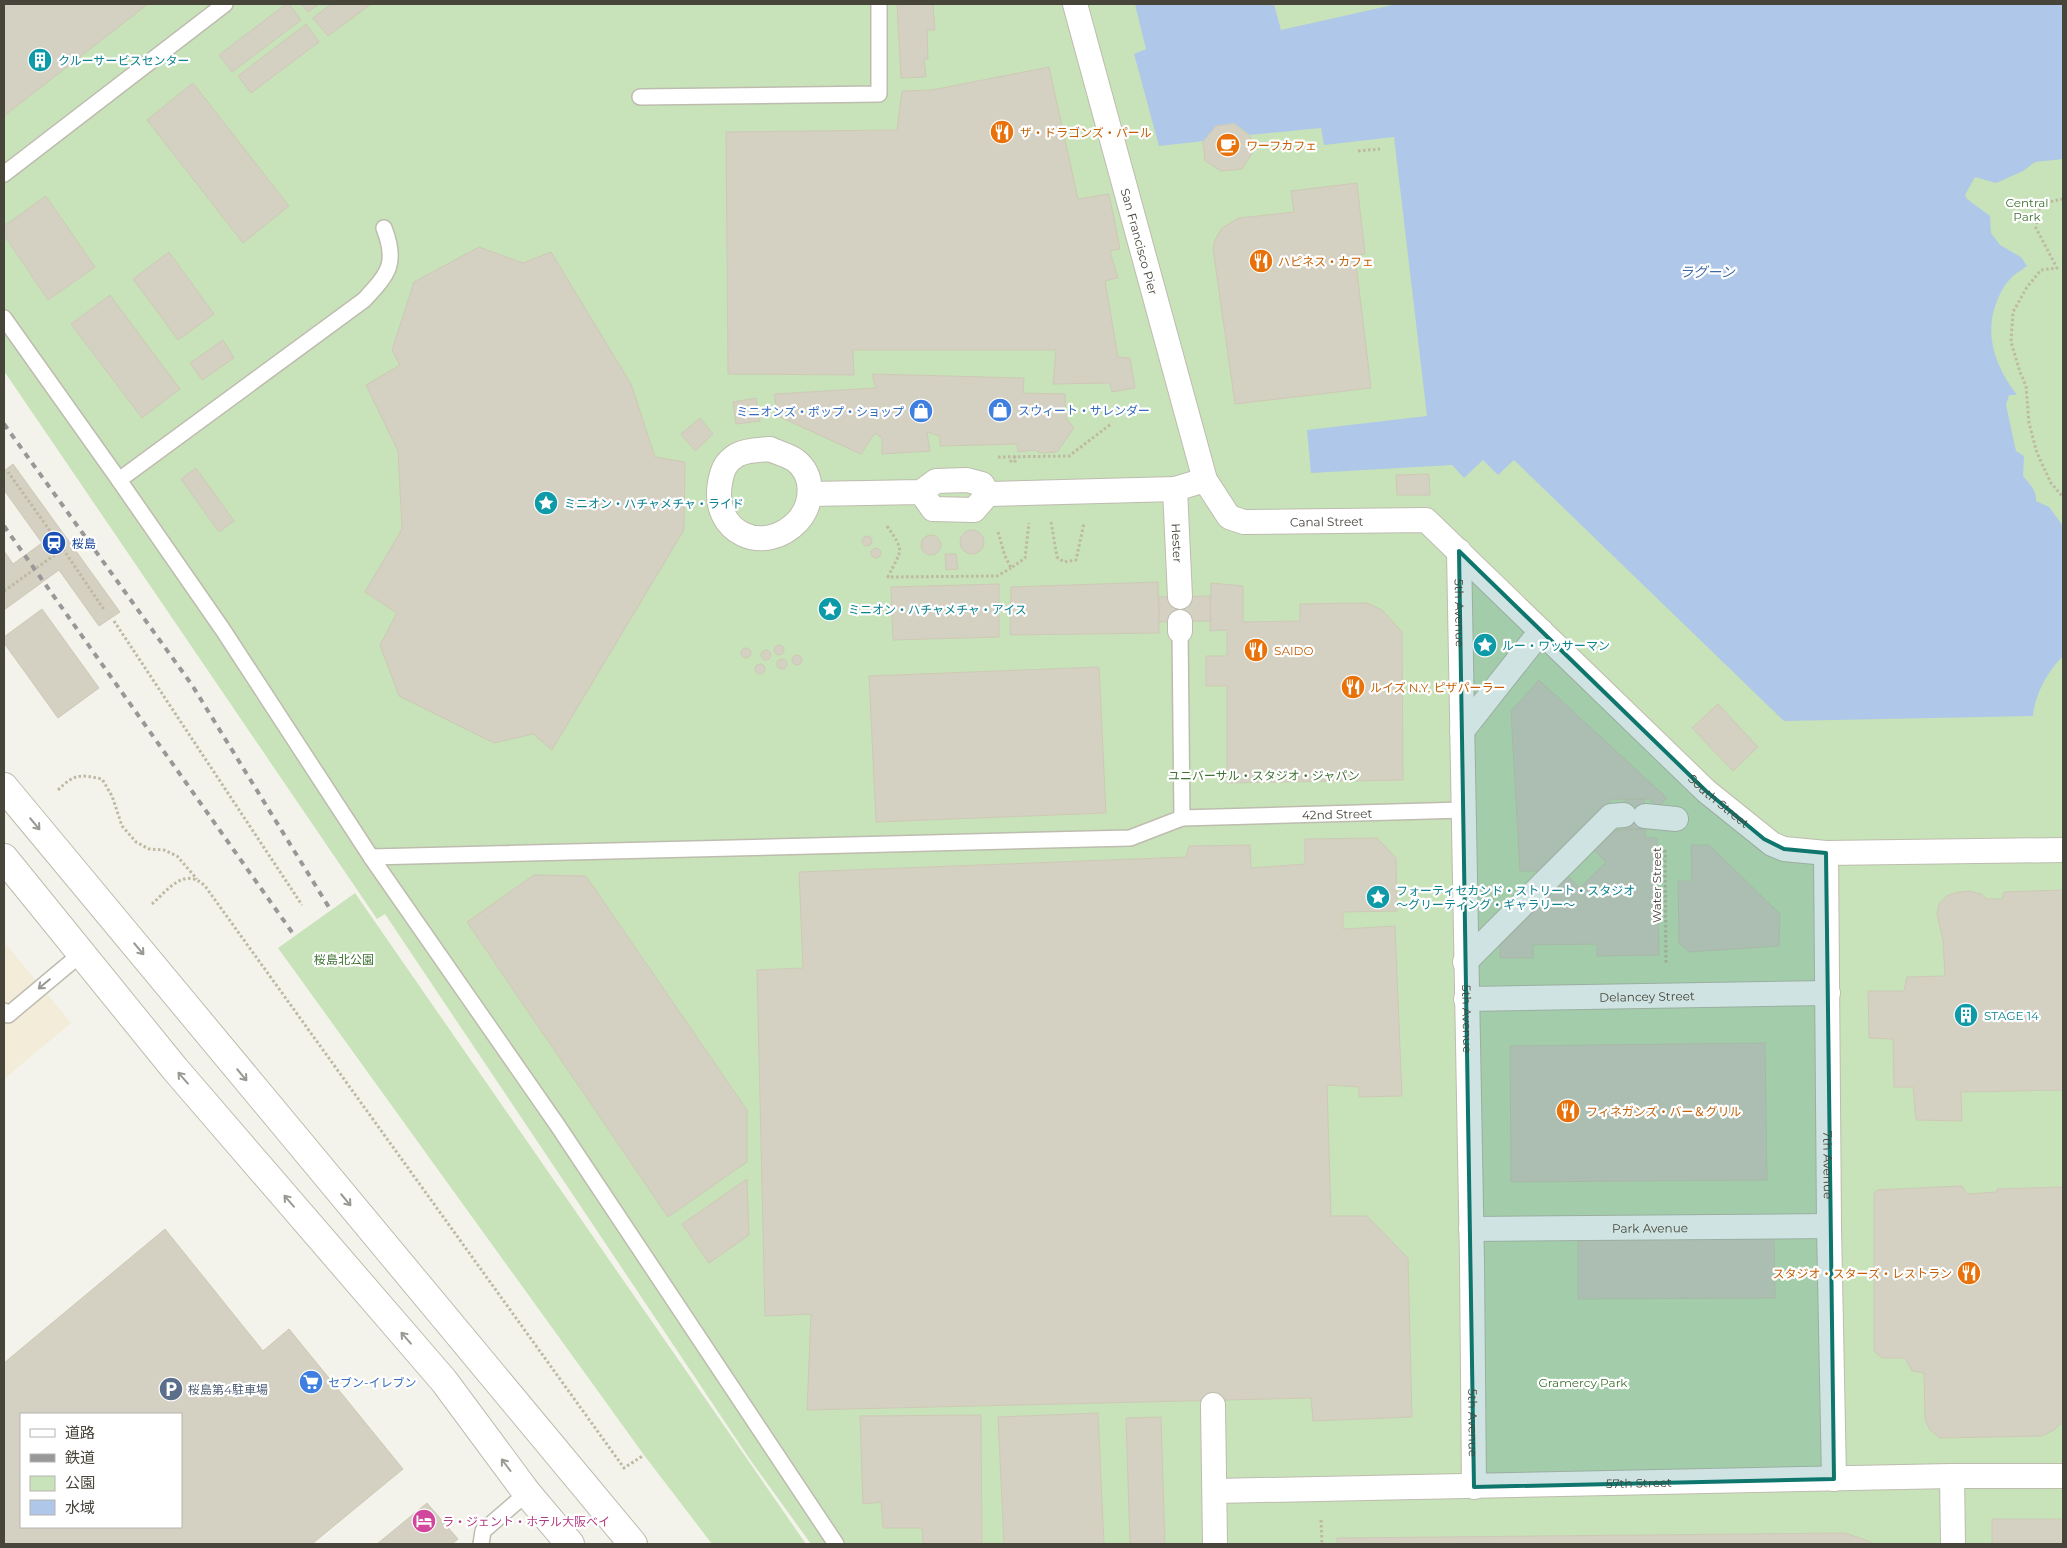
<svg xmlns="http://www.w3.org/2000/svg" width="2067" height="1548" viewBox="0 0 2067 1548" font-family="Montserrat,'Noto Sans JP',sans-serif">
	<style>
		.commercial { fill: #f2ecd9 }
		.green { fill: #c8e3b9 }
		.water { fill: #afc7e8 }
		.building { fill: #d4d0c2; stroke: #cec9b6; fill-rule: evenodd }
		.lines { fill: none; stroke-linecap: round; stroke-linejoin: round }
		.service-casing { stroke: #bebcaf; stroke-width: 18 }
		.pedestrian-casing { stroke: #bebcaf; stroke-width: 26 }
		.tertiary-casing { stroke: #bebcaf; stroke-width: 30 }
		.path { stroke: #beb9a2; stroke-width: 3; stroke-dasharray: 2.5 2.5; stroke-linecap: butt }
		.service { stroke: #fff; stroke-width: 15 }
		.pedestrian { stroke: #fff; stroke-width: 24 }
		.tertiary { stroke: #fff; stroke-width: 28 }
		.rail { stroke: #989898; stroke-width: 4; stroke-dasharray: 6 6; stroke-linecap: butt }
		.oneway { stroke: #9a9893 }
		.marked { fill: #0f766e; fill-opacity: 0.2; stroke: #0f766e; stroke-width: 4; stroke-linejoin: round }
		.labels { text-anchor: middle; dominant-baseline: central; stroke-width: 4.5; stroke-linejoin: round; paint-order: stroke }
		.culture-label { font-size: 12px; fill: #0d838f; stroke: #fff; text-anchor: start }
		.food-label { font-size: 12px; fill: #c56008; stroke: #fff; text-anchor: start }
		.park-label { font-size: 12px; fill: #407333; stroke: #fff }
		.street-label { font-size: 12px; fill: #47443a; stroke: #fff }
		.shop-label { font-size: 12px; fill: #366cbe; stroke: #fff; text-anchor: start }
		.transit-label { font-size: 12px; fill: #164399; stroke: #fff; text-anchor: start }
		.service-label { font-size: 12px; fill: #4e5e75; stroke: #fff; text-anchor: start }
		.hotel-label { font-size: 12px; fill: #b23c85; stroke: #fff; text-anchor: start }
		.water-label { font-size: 14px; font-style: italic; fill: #3f68a7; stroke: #fff }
	</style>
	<rect width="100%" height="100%" fill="#f4f3eb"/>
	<path class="commercial" d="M 4,942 L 71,1023 L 4,1079 Z"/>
	<path class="green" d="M 4,4 L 2063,4 L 2063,1544 L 811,1544 L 751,1461 L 385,914 L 377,919 L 4,371 Z
		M 355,893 L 806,1544 L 712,1544 L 644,1455 L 278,948 Z"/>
	<path class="water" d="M 1135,4 L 1274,4 L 1281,30 L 1397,4 L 2063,4 L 2063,159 L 2035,162 L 2023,171 L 1996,183 L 1975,177 L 1965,195 L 1967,199 L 1990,216 L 1991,233 L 2000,245 L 2021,257 L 2027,266 C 2022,270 2016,273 2011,278 C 2005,284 2000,293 1997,301 C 1983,335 1996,368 2017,395 L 2009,395 L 2006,405 L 2016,451 L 2024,456 L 2023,476 C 2029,483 2037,491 2036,501 L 2049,507 L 2063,526 L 2063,656 C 2048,671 2035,694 2033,716 L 1784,721 L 1514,460 L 1498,475 L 1483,460 L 1464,478 L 1452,465 L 1311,473 L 1307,430 L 1427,416 L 1394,137 L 1324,145 L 1321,128 L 1250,135 L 1234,123 L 1216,126 L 1203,141 L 1159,146 L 1134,54 L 1146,49 Z"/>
	<path class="building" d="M 4,4 L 148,4 L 4,116 Z
		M 286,4 L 289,4 L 301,20 L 232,72 L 219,55 Z
		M 301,4 L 319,4 L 308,12 Z
		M 331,4 L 371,4 L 328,36 L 313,18 Z
		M 897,4 L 933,4 L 935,30 L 927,30 L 928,59 L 924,59 L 926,77 L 901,78 Z
		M 306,24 L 319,42 L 251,93 L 238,76 Z
		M 1049,67 L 1078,199 L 1109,194 L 1120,249 L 1110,251 L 1118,278 L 1105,281 L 1118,357 L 1130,358 L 1135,388 L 1112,392 L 1110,383 L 1053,384 L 1056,350 L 853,350 L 854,375 L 728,374 L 726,132 L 897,130 L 902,91 L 932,90 Z
		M 193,83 L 289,206 L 243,243 L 147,120 Z
		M 1234,124 L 1250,136 L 1252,153 L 1242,169 L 1221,171 L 1205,161 L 1203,142 L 1216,126 Z
		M 1357,183 L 1365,254 L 1355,255 L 1371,388 L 1235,404 L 1213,249 L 1215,240 L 1222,228 L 1239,218 L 1294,212 L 1291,191 Z
		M 46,196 L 95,267 L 48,300 L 4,235 L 4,226 Z
		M 479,247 L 523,263 L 551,252 L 631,384 L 655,457 L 685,462 L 684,530 L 552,750 L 533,734 L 494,743 L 399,696 L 380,645 L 397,613 L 365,592 L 402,529 L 398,451 L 366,385 L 400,365 L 392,350 L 414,282 Z
		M 169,252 L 214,314 L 178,340 L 133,279 Z
		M 110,295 L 180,389 L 142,418 L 71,324 Z
		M 223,340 L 234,358 L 202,380 L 190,363 Z
		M 872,374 L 1024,378 L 1023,393 L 1065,394 L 1066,418 L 1074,428 L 1057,452 L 1040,453 L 1035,450 L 1018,452 L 1017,444 L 940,446 L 940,436 L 927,432 L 930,451 L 882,454 L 882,438 L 875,433 L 861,454 L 778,416 L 774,394 L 876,388 Z
		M 756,398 L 760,421 L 736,424 L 733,402 Z
		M 700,418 L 713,434 L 695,451 L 681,434 Z
		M 13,464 L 120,612 L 99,626 L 59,570 L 4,610 L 4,551 L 13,564 L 42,543 L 4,490 L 4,471 Z
		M 196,468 L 234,521 L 219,532 L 181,479 Z
		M 1429,474 L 1430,495 L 1397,495 L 1396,475 Z
		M960 542a12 12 0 1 1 24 0a12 12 0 1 1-24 0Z
		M921 545a10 10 0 1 1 20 0a10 10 0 1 1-20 0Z
		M862 541a5 5 0 1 1 10 0a5 5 0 1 1-10 0Z
		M871 553a5 5 0 1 1 10 0a5 5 0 1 1-10 0Z
		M 945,554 L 956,554 L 958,569 L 946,570 Z
		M 1158,582 L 1159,633 L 1010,635 L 1011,587 Z
		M 1211,583 L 1243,586 L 1243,622 L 1300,621 L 1300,604 L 1367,603 L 1382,610 L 1402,632 L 1403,780 L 1227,783 L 1227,686 L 1206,686 L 1206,656 L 1227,656 L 1227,630 L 1210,631 Z
		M 999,584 L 999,637 L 893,640 L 891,587 Z
		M 1210,596 L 1211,621 L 1159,622 L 1159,597 Z
		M 42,609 L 99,688 L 58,718 L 4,643 L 4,637 Z
		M774 650a5 5 0 1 1 10 0a5 5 0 1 1-10 0Z
		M741 653a5 5 0 1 1 10 0a5 5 0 1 1-10 0Z
		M761 655a5 5 0 1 1 10 0a5 5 0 1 1-10 0Z
		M792 660a5 5 0 1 1 10 0a5 5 0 1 1-10 0Z
		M777 664a5 5 0 1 1 10 0a5 5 0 1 1-10 0Z
		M755 669a5 5 0 1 1 10 0a5 5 0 1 1-10 0Z
		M 1099,667 L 1106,813 L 876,822 L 869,676 Z
		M 1539,680 L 1667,798 L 1658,807 L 1649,799 L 1612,799 L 1541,871 L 1520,871 L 1511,711 Z
		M 1718,704 L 1758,747 L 1733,771 L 1692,728 Z
		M 1624,799 L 1644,799 L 1645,829 L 1624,830 Z
		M 1645,829 L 1645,838 L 1657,838 L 1659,955 L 1597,956 L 1597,944 L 1533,945 L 1533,958 L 1500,958 L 1500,943 L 1568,876 L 1580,888 L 1606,862 L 1594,850 L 1615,830 Z
		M 1377,838 L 1396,858 L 1397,911 L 1343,912 L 1343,929 L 1395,926 L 1402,1096 L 1359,1097 L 1359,1087 L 1327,1085 L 1331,1216 L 1367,1216 L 1408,1258 L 1412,1417 L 1313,1421 L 1311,1398 L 807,1410 L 811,1314 L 765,1316 L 757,970 L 803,968 L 799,872 L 1186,857 L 1189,846 L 1250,845 L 1251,868 L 1305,864 L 1305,839 Z
		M 1691,845 L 1709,845 L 1780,914 L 1779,946 L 1689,952 L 1679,943 L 1678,881 L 1692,881 Z
		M 534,875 L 586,876 L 747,1110 L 747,1162 L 668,1217 L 467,922 Z
		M 2063,890 L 2063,1090 L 1961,1092 L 1962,1121 L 1916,1120 L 1913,1087 L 1894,1087 L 1893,1039 L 1869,1038 L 1868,991 L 1904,991 L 1907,977 L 1945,976 L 1943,940 L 1937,914 L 1939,904 L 1948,895 L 1959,892 L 1970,891 L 1981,894 L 1987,899 L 2002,899 L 2004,892 Z
		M 1765,1043 L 1767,1180 L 1511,1182 L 1510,1046 Z
		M 747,1179 L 749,1235 L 709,1263 L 682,1224 Z
		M 1962,1186 L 1967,1194 L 1997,1192 L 1997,1189 L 2063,1187 L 2063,1422 L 2054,1430 L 2042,1436 L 1940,1438 L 1930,1430 L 1925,1420 L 1924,1373 L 1912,1371 L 1905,1358 L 1882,1358 L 1874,1351 L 1874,1194 L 1877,1190 Z
		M 165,1229 L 263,1351 L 289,1329 L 403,1469 L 312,1544 L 4,1544 L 4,1363 ZM 21,1414 L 181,1414 L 181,1527 L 21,1527 Z
		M 1774,1235 L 1775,1298 L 1578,1299 L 1578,1236 Z
		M 1098,1413 L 1104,1544 L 1004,1544 L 998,1417 Z
		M 981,1415 L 982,1544 L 923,1544 L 922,1528 L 883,1528 L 881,1502 L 863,1504 L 860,1416 Z
		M 1161,1417 L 1165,1544 L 1130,1544 L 1126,1418 Z
		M 427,1503 L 458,1539 L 452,1544 L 377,1544 Z
		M 1992,1519 L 2063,1519 L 2063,1544 L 1992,1544 Z
		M 1845,1533 L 1869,1541 L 1873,1544 L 1337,1544 L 1337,1538 Z"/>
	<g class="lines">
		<g class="service-casing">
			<g id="service">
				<path d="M 640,97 L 879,94 L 879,4"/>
				<path d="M 4,174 L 225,4"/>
				<path d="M 4,318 L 119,480 L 223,630 L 371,857 L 558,1126 L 836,1544"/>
				<path d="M 119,480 L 364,300 C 388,274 398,264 384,228"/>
				<path d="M 1180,631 L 1182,818"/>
				<path id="s1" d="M 371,857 L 1130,838 L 1182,818 L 1463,810"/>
				<path d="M 4,1011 L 8,1015 L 82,953"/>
				<path d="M 481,1544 L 483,1531 L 527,1493"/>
			</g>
		</g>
		<g class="pedestrian-casing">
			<g id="pedestrian">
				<path id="s2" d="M 1075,4 L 1205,480 L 1229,517 L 1244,522 L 1426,520 L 1706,791 L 1772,844 L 1784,849 L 1826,853 L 2063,850"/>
				<path d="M 770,449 C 778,453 788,455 795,460 C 815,475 813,504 798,521 C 764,557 711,533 720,483 C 722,471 725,462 737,455 C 746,450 760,450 770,449 Z"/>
				<path id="s3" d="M 1175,489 L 1180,597"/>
				<path d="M 810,494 L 921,492 L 936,481 L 967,480 L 982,484 L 988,494 L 974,510 L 933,509 L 921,492"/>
				<path d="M 988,494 L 1175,489 L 1205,480"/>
				<path id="s4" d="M 1459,551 L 1472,1262 L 1474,1487"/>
				<path d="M 1180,622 L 1180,631"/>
				<path d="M 1462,731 L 1541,631"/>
				<path d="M 1645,816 L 1676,819"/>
				<path id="s5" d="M 1826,853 L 1829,1226 L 1834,1479"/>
				<path d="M 1465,962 L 1611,816 L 1624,815"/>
				<path id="s6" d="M 1466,999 L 1828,993"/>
				<path id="s7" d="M 1471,1229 L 1829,1226"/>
				<path d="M 1213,1405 L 1215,1544"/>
				<path d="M 1952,1476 L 1953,1544"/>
				<path id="s8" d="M 1215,1491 L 1952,1476 L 2063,1476"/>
			</g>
		</g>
		<g class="tertiary-casing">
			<path id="tertiary" d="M 4,787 L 633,1544
				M 4,858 L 175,1069 L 444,1381 L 527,1493 L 570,1544"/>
		</g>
		<path class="path" d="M 1358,151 L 1380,149
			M 2063,199 L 2049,202 L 2037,211 L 2036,228 L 2057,268 L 2041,270 L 2027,287 L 2013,312 L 2011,342 L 2020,372 L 2026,386 L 2029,423 L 2037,453 L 2051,483 L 2063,497
			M 998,457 L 1069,456 L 1111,424
			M 1010,462 L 1015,457 L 1015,463
			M 1051,522 L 1057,557 L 1064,562 L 1076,560 L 1084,523
			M 887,526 C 906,553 901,549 888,577 L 997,576 L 1011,568
			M 998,532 L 1005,556 L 1011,568 L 1025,558 L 1029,523
			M 63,549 L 105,611
			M 4,591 L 63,549 L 8,472
			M 114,621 L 302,905
			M 58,790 C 74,774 80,774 102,779 L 112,796 L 122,826 L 136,842 L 149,849 L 164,850 L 177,856 L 197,879
			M 1665,850 L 1666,964
			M 152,904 C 168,890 184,866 205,886 L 624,1468 L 644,1455
			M 1321,1520 L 1322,1544"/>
		<use href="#service" class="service"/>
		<use href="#pedestrian" class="pedestrian"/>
		<use href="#tertiary" class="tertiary"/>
		<path class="rail" d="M 4,424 L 192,685 L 330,909
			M 4,526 L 294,935"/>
	</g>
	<defs><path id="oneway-shaft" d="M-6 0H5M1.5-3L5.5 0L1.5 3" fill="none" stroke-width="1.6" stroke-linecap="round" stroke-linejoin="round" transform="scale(1.25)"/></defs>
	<g class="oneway">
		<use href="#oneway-shaft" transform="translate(35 824) rotate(50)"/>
		<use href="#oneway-shaft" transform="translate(139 949) rotate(50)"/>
		<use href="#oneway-shaft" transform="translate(44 984) rotate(140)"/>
		<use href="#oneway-shaft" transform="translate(242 1075) rotate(50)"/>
		<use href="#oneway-shaft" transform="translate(183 1078) rotate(-131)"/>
		<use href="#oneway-shaft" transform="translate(346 1200) rotate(50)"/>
		<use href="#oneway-shaft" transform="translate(289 1201) rotate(-131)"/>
		<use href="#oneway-shaft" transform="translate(406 1338) rotate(-131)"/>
		<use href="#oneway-shaft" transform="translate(506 1465) rotate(-127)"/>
	</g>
	<path class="marked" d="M 1459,551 L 1706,791 L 1764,839 L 1784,849 L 1826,853 L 1834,1479 L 1474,1487 Z"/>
	<defs>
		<g id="building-disc" transform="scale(1.25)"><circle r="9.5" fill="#0f9aa8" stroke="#fff"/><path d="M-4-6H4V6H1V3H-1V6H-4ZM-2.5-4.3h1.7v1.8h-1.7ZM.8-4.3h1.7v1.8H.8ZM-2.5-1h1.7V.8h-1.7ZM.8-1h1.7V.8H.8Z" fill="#fff"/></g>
		<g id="restaurant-disc" transform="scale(1.25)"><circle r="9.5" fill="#e8710a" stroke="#fff"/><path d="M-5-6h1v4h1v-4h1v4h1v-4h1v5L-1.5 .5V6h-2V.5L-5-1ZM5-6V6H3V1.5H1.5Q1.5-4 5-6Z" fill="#fff"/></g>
		<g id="cafe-disc" transform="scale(1.25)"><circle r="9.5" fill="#e8710a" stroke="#fff"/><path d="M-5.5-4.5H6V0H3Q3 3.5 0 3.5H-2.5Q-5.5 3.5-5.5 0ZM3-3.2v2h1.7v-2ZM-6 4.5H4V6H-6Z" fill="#fff"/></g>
		<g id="shop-disc" transform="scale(1.25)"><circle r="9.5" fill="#3f7fe0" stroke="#fff"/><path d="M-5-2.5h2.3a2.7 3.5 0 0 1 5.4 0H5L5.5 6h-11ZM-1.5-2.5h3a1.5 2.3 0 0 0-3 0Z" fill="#fff"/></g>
		<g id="sight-disc" transform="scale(1.25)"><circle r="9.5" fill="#0f9aa8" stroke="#fff"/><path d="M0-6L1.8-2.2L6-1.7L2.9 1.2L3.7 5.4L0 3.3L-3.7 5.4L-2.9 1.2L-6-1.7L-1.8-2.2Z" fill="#fff"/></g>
		<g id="station-disc" transform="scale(1.25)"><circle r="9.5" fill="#1a4fb4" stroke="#fff"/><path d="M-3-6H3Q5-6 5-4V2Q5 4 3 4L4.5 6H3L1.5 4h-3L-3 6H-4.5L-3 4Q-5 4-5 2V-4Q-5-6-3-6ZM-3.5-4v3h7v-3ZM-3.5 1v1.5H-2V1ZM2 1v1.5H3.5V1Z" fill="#fff"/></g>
		<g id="supermarket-disc" transform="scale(1.25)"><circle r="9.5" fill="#3f7fe0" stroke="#fff"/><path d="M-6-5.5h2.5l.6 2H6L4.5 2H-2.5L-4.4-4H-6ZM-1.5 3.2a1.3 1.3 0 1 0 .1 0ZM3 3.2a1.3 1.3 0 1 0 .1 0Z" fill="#fff"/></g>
		<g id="parking-disc" transform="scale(1.25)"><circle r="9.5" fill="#5c6f8a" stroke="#fff"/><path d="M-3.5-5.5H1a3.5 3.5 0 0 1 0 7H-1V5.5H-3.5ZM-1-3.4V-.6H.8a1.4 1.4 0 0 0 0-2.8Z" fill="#fff"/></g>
		<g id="hotel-disc" transform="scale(1.25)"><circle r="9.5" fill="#d1479c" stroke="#fff"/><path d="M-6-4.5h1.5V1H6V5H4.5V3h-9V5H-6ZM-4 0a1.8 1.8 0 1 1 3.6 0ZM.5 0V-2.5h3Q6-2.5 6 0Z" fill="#fff"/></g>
	</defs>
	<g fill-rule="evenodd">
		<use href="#building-disc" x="40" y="60"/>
		<use href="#restaurant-disc" x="1002" y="132"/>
		<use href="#cafe-disc" x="1228" y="145"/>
		<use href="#restaurant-disc" x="1261" y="261"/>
		<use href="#shop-disc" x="1000" y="410"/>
		<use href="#shop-disc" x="921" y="411"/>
		<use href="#sight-disc" x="546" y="503"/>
		<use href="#station-disc" x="54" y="543"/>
		<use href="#sight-disc" x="830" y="609"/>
		<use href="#sight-disc" x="1485" y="645"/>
		<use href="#restaurant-disc" x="1256" y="650"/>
		<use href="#restaurant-disc" x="1353" y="687"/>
		<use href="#sight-disc" x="1378" y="897"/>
		<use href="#building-disc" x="1966" y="1015"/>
		<use href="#restaurant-disc" x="1568" y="1111"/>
		<use href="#restaurant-disc" x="1969" y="1273"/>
		<use href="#supermarket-disc" x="311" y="1382"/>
		<use href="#parking-disc" x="171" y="1389"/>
		<use href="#hotel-disc" x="424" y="1521"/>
	</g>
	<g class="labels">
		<g class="culture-label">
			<text x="58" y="60">クルーサービスセンター</text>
			<text x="564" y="503">ミニオン・ハチャメチャ・ライド</text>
			<text x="848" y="609">ミニオン・ハチャメチャ・アイス</text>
			<text x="1502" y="645">ルー・ワッサーマン</text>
			<text x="1396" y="890">フォーティセカンド・ストリート・スタジオ<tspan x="1396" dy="14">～グリーティング・ギャラリー～</tspan></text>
			<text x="1984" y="1015">STAGE 14</text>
		</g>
		<g class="food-label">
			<text x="1020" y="132">ザ・ドラゴンズ・パール</text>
			<text x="1246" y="145">ワーフカフェ</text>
			<text x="1278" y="261">ハピネス・カフェ</text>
			<text x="1274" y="650">SAIDO</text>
			<text x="1370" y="687">ルイズ N.Y, ピザパーラー</text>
			<text x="1586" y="1111">フィネガンズ・バー＆グリル</text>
			<text x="1952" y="1273" text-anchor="end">スタジオ・スターズ・レストラン</text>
		</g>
		<g class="park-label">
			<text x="2027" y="202">Central<tspan x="2027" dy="14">Park</tspan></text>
			<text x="1264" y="775">ユニバーサル・スタジオ・ジャパン</text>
			<text x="344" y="959">桜島北公園</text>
			<text x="1583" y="1382">Gramercy Park</text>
		</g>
		<g class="street-label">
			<text stroke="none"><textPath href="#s2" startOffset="246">San Francisco Pier</textPath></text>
			<text stroke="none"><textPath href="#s2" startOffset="636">Canal Street</textPath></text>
			<text stroke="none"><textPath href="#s3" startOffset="54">Hester</textPath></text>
			<text stroke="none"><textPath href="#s4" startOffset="62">5th Avenue</textPath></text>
			<text stroke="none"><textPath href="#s2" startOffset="1141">South Street</textPath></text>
			<text stroke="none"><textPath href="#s1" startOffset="970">42nd Street</textPath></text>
			<text transform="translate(1656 885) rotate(-90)">Water Street</text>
			<text stroke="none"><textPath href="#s6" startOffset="181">Delancey Street</textPath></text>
			<text stroke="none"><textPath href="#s4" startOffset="468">5th Avenue</textPath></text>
			<text stroke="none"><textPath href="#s5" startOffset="312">7th Avenue</textPath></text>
			<text stroke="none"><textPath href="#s7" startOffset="179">Park Avenue</textPath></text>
			<text stroke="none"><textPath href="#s4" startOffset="872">5th Avenue</textPath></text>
			<text stroke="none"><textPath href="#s8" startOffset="424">57th Street</textPath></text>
		</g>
		<g class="shop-label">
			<text x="1018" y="410">スウィート・サレンダー</text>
			<text x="904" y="411" text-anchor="end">ミニオンズ・ポップ・ショップ</text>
			<text x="328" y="1382">セブン-イレブン</text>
		</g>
		<g class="transit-label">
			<text x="72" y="543">桜島</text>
		</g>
		<g class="service-label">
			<text x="188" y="1389">桜島第4駐車場</text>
		</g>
		<g class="hotel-label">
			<text x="442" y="1521">ラ・ジェント・ホテル大阪ベイ</text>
		</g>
		<g class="water-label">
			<text x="1707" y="272">ラグーン</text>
		</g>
	</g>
	<rect width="2067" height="1548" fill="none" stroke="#47443a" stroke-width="10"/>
	<rect x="20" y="1413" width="162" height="115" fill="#ffffff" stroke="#b5b4b0"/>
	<rect x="30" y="1429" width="25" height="8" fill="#ffffff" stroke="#b5b4b0"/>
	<text x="65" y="1438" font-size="15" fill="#47443a">道路</text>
	<rect x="30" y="1454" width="25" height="8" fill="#989898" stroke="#b5b4b0"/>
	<text x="65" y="1463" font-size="15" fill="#47443a">鉄道</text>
	<rect x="30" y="1476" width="25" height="15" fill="#c8e3b9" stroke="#b5b4b0"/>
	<text x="65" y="1488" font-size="15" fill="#47443a">公園</text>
	<rect x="30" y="1500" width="25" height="15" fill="#afc7e8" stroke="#b5b4b0"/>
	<text x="65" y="1513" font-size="15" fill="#47443a">水域</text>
</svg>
